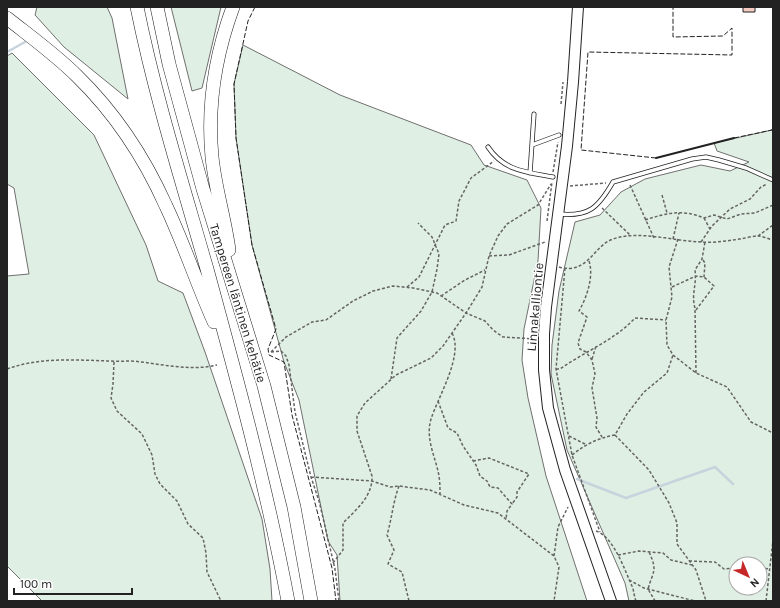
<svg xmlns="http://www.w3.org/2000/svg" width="780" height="608" viewBox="0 0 780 608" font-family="Karla,sans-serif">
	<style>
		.green { fill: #e0efe3; stroke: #6f6f6f; fill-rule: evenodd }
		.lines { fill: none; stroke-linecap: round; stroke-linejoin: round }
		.stream { stroke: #c7d3dd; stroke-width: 2.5 }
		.building { fill: #f3c9c0; stroke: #222 }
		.lane-casing { stroke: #222; stroke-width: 5 }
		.secondary-casing { stroke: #222; stroke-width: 12 }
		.highway-casing { stroke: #222; stroke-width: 14 }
		.path { stroke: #646464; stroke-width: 1.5; stroke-dasharray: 3 2; stroke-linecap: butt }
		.lane { stroke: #fff; stroke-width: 3.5 }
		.secondary { stroke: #fff; stroke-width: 10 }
		.highway { stroke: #fff; stroke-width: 13 }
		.fence { stroke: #222; stroke-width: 1; stroke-dasharray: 5 2; stroke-linecap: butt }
		.wall { stroke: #222; stroke-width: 2 }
		.labels { text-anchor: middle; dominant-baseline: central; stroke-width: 3; stroke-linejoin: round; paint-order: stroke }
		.street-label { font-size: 13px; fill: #222; stroke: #fff }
	</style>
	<rect width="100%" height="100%" fill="#fff"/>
	<path class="green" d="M 37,7 L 107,7 L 112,18 L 128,99 L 64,47 L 35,15 Z
		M 171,7 L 221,7 L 202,88 L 192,91 Z
		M 243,45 L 340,95 L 471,145 L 484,165 L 527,180 L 541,208 L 538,261 L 524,329 L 522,360 L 528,398 L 546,476 L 587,601 L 340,601 L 337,555 L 328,541 L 299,400 L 284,362 L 252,245 L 236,138 L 234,84 Z
		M 12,53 L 94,135 L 146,245 L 158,281 L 183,293 L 205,352 L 262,519 L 270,569 L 272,601 L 42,601 L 7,566 L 7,276 L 29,274 L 14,188 L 7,184 L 7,56 Z
		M 773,127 L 773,601 L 629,601 L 625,583 L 567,450 L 551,374 L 552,345 L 559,291 L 575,222 L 600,215 L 621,192 L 645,179 L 701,165 L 730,171 L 749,162 L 717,151 L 714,143 L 772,130 ZM 736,564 L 760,564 L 760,588 L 736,588 Z"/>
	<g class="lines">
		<path class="stream" d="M 7,52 L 25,42
			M 577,479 L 626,498 L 715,467 L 733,484"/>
	</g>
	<path class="building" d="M 743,7 L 755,7 L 755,12 L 743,12 Z"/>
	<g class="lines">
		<g class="lane-casing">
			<path id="lane" d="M 532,145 L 559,135
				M 488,147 C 504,171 526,172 553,177
				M 530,173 L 534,114
				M 558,214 C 589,217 598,208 613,182 L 692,159 L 706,157 L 719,160 L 746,168 L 773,180"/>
		</g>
		<g class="secondary-casing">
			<path id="secondary" d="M 578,7 L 573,82 L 567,146 L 546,307 L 544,334 L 544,370 L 548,408 L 565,470 L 611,601"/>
		</g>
		<g class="highway-casing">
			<path id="highway" d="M 137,7 C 155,96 182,182 207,269 C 237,379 267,489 288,601
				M 157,7 L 169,64 L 203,189 L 264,386 L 294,507 L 311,601
				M 7,18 C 31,37 56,55 77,76 C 115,113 145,159 166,206 C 184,244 197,284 214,322
				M 229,250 C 225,219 215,188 212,157 C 207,105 215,56 233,7"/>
		</g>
		<path class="path" d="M 561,104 L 563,82
			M 553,172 L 558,142
			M 630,185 L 654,238
			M 570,186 L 606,183
			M 662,195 L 667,213
			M 602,208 L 630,235
			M 704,218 L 710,229
			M 645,220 C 666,213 683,209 704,218 L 714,215 L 727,219 L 741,214 L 755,213 L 773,205
			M 547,221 L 552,182
			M 758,236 L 773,225
			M 673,239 L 679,213
			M 678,239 L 669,267 L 672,297 L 666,320 L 667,345 L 673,355 L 696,373 L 727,387 L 751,422 L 773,433
			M 701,242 L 712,226 L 730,209 L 750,199 L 761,187 L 767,184
			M 489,256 L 509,255 L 545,242
			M 703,260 L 705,263 L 704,277
			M 589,261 C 594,276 587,297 579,311 L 587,317 L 578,343 L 580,349 L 586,352 L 592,360 L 595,374 L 592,388 L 597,418 L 596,427 L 602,437
			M 559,267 C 588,275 593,246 613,239 C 639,230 673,241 701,242 C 714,243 727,241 740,239 C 746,238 753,236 758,236 C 763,236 768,239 773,240
			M 565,268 L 556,369 L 572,455 L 600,532
			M 407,287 L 419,277 L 445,225 L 456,221 L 459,201 L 471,178 L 494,161
			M 672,287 L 696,276 L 704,277 L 714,286 L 696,310
			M 441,296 L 465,280 L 485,270
			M 271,352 L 286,337 L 312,322 L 326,320 L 353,301 L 373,291 L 393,286 L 413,288 L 437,293 L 466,313 L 485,321 L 493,330 L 503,337 L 535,339
			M 271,352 L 281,351 L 286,356 L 289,365 L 295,412 L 311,477 L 319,501 L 335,569 L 339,601
			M 592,359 L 596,346
			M 114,362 L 113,384 L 111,398 L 117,411 L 142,434 L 152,455 L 155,474 L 160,484 L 177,501 L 188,524 L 203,538 L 206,553 L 207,572 L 221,601
			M 7,369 C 40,357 76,360 110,361 C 121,362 131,360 141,362 C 166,365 192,371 217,365
			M 556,369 L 560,369 C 584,352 615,340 635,318 L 666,320
			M 696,373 L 695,308 C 691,295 697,284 695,270 L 702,259 L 705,242
			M 391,379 L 397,338 L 421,311 L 432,292 L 437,269 L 439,254 L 432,237 L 418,223
			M 438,401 L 448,428 L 457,433 L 463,446 L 476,465 L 480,476 L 487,481 L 490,487 L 498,488 L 512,504 L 507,511 L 506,519
			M 615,435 L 649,470 L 669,503 L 677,523 L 677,544 L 696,570 L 706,601
			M 569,436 L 585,444
			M 572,455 C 586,444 598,438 615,435 L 627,414 L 644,392 L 667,373 L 673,355
			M 473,461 L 489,458 L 529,474 L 517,492 L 517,497 L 512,504
			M 311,477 L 372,481 L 390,487 L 399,486 L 430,490 L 464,505 L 498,513 L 554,556 L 559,567 L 554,601
			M 399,486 C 393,502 392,518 387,535 L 394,550 L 388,564 L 402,572 L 409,601
			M 440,495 C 440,489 440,482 439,476 C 436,458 425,439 431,419 C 438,397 464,355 452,333
			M 596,531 C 614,537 625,571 632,586 C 634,591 634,596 636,601
			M 649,552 C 658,571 653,571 648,589 L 655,601
			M 618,555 L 639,551 L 663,553 L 671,560 L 692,565
			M 554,556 L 558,527 L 568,507
			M 689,561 L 715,562 L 724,569 L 736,568
			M 333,563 L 343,550 L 343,523 C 356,510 373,496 372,476 L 357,431 L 357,416 L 365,403 L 396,375 L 431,358 L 443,346 L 466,313 L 482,287 L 489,256 L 498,236 L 507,224 L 538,205 L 551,184
			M 760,568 L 770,569
			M 629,580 L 644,588 L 695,601
			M 766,601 L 773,540"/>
		<use href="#lane" class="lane"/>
		<use href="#secondary" class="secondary"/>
		<use href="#highway" class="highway"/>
		<path class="fence" d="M 255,7 L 248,21 L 234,84 L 236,138 L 252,245 L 276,329 L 268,349 L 269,355 L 284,362 L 292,415 L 332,568 L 336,601
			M 734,138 L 772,130 L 773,127
			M 656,158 L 581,150 L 588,52 L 732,55 L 732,28 L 723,36 L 673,37 L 673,7"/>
		<path class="wall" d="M 656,158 L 734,138"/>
	</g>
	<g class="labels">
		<g class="street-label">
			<text transform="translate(238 303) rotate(73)">Tampereen läntinen kehätie</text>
			<text transform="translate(535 307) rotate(-85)">Linnakalliontie</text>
		</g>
	</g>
	<rect width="780" height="608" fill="none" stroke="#222222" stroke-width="16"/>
	<g transform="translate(748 576) rotate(136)"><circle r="19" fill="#ffffff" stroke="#a7a7a7"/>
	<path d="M0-3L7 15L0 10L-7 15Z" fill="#c62828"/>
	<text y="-6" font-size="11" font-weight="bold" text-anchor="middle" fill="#222222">N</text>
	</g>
	<path d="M14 588v6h118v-6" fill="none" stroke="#222222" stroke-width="2"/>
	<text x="20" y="588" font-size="12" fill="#222222" stroke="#ffffff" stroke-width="3" paint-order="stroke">100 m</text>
</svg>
